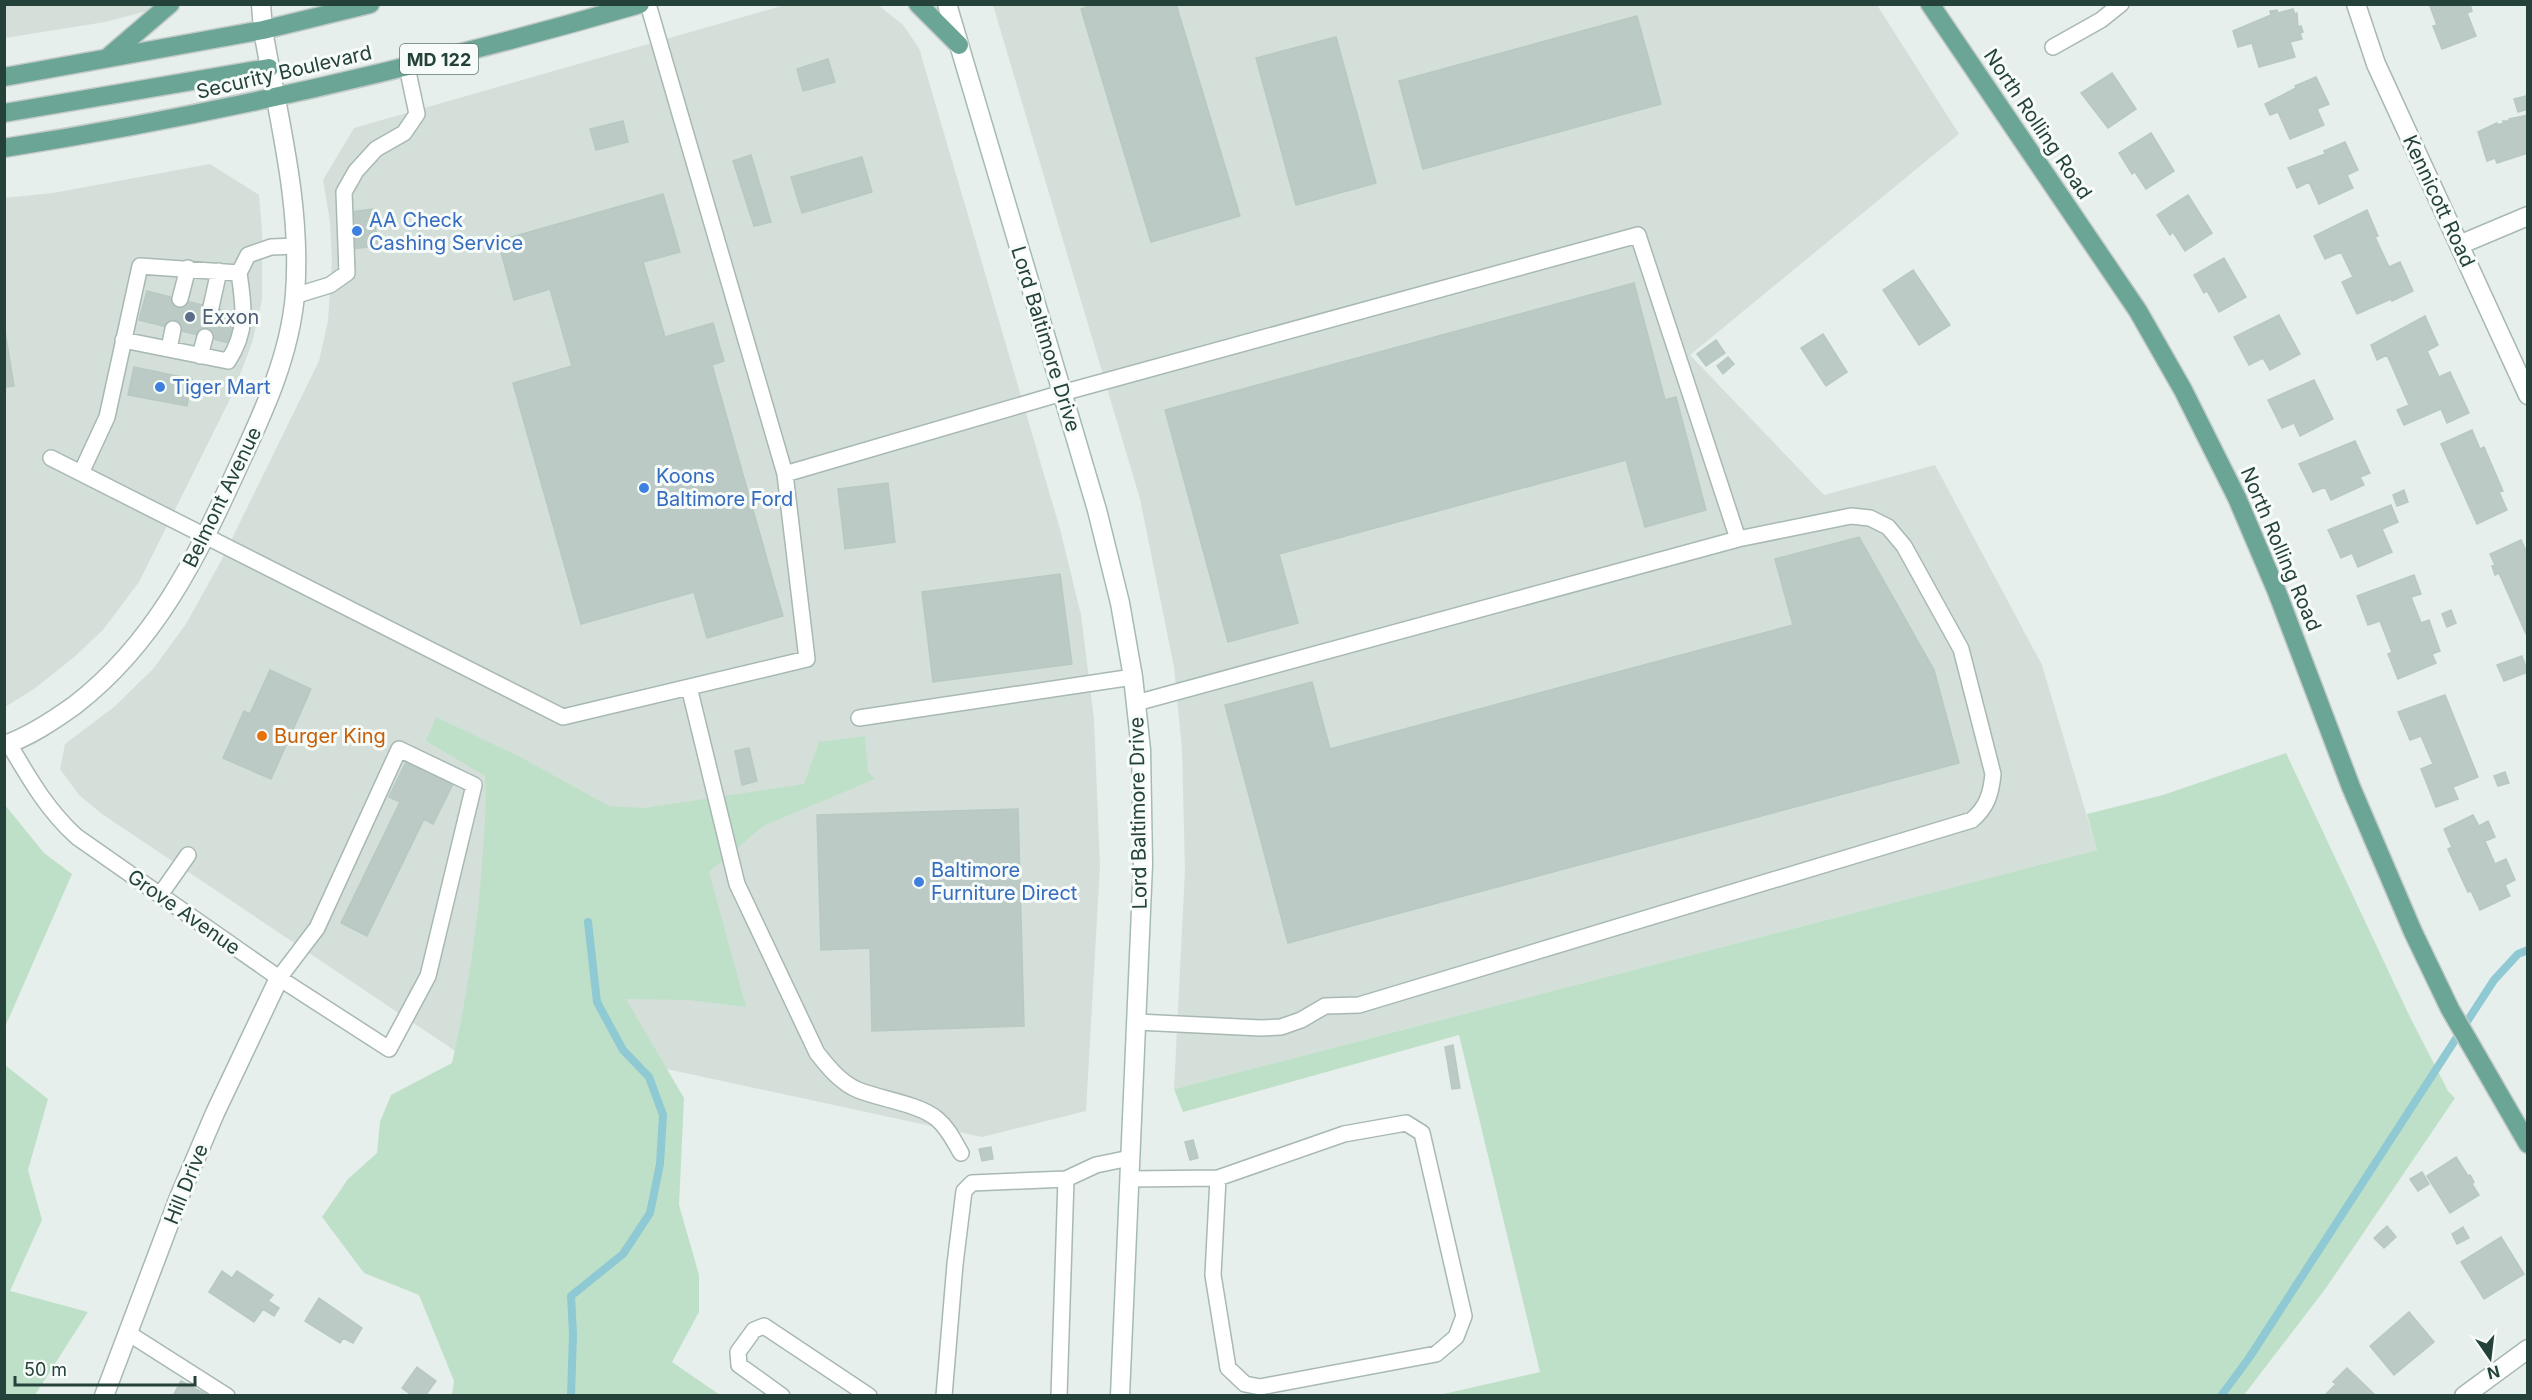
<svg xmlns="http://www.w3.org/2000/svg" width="2532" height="1400" viewBox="0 0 2532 1400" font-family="Inter,sans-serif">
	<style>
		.built { fill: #d4dfda }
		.green { fill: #bfe0c8 }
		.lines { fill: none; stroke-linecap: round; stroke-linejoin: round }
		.stream { stroke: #8ec9d4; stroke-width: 8 }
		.building { fill: #bbcac4; stroke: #b8c9c2; stroke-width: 1.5 }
		.lane-casing { stroke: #a8b8b2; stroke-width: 18 }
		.street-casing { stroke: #a8b8b2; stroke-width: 21 }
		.secondary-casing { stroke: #a4bbb3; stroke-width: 21 }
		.primary-casing { stroke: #c2cac8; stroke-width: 21 }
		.lane { stroke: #fff; stroke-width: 15 }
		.street { stroke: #fff; stroke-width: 18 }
		.secondary { stroke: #fff; stroke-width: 18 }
		.primary { stroke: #6aa596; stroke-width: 18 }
		.shop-dot { fill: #3f7fe0; stroke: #f7fbf9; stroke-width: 2 }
		.service-dot { fill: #5c6f8a; stroke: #f7fbf9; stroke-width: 2 }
		.food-dot { fill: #e8710a; stroke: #f7fbf9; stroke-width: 2 }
		.labels { text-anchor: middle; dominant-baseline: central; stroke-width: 6; stroke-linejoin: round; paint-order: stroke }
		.shield { fill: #f7fbf9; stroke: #637a73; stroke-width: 1.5 }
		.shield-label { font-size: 18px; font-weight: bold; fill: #24423a }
		.street-label { font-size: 20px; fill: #24423a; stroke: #f7fbf9 }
		.shop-label { font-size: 20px; fill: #366cbe; stroke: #f7fbf9; text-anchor: start }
		.service-label { font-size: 20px; fill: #4e5e75; stroke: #f7fbf9; text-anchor: start }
		.food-label { font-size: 20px; fill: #c56008; stroke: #f7fbf9; text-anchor: start }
	</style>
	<rect width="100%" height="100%" fill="#e6efeb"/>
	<path class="built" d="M 5,5 L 170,5 L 105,22 L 5,38 Z
		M 785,5 L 878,5 L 903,25 L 919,48 L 1060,529 L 1081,615 L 1094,719 L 1100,866 L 1086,1111 L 982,1137 L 513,1036 L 476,1065 L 102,814 L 79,795 L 60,769 L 65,744 L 114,707 L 153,669 L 186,624 L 221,561 L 319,361 L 328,321 L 332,262 L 330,222 L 323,180 L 354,128 Z
		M 993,5 L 1877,5 L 1959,134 L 1690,355 L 1824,495 L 1935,465 L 2042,665 L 2097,850 L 1174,1089 L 1185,870 L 1182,749 L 1174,667 L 1140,499 Z
		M 210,164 L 259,195 L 262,230 L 262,300 L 252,343 L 233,393 L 139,582 L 103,630 L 73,658 L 34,689 L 5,707 L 4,198 L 53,193 Z"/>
	<path class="green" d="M 436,717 L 522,758 L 609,806 L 644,808 L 804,784 L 819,742 L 865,736 L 868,772 L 875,779 L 763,826 L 709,872 L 746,1007 L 688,1000 L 626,999 L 684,1098 L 679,1205 L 699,1275 L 699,1312 L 672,1362 L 720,1395 L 452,1395 L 454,1381 L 419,1295 L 364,1273 L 322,1217 L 348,1179 L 377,1153 L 380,1122 L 391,1095 L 452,1063 C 467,997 477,931 482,863 C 484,834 487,805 485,776 L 426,741 Z
		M 2286,753 L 2409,1015 L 2448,1091 L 2455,1098 L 2326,1288 L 2244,1395 L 1439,1395 L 1540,1372 L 1459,1035 L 1183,1112 L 1174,1089 L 2097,850 L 2087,814 L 2163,795 Z
		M 5,805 L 44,853 L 72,874 L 5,1027 Z
		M 5,1065 L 48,1099 L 28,1170 L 42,1220 L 10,1291 L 88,1312 L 35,1395 L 5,1395 Z"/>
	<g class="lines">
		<path class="stream" d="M 571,1396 L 573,1334 L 571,1296 L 623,1254 L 650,1213 L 660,1164 L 663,1115 L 649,1077 L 623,1050 L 597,1002 L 588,922
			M 2221,1396 L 2249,1358 L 2494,980 L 2518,954 L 2528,950"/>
	</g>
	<path class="building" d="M 1095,4 L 1176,4 L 1240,216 L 1151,242 L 1081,9 Z
		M 2433,4 L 2470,4 L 2472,11 L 2467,13 L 2476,36 L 2442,49 L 2433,26 L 2437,25 L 2430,6 Z
		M 2293,9 L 2295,14 L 2297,13 L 2298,27 L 2301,26 L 2303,32 L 2300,33 L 2302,39 L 2290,42 L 2295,57 L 2259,67 L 2252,43 L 2238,47 L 2233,31 L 2271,15 L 2270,11 L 2277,10 L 2278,13 Z
		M 1637,16 L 1661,104 L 1423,169 L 1399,81 Z
		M 1336,37 L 1376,183 L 1296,205 L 1256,58 Z
		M 828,59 L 835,82 L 803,91 L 797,69 Z
		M 2112,73 L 2136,109 L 2108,128 L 2081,93 Z
		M 2316,77 L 2329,104 L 2317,109 L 2324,125 L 2290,139 L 2278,112 L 2270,115 L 2265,104 L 2296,88 L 2295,86 Z
		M 2526,96 L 2528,109 L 2518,112 L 2514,99 Z
		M 2528,115 L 2528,153 L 2497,163 L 2495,158 L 2487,161 L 2478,132 L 2497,123 L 2497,125 L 2504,123 L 2503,121 L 2510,121 L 2509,119 Z
		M 623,121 L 628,142 L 596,150 L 590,129 Z
		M 2151,133 L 2174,171 L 2146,189 L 2135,172 L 2132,174 L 2119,153 Z
		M 2345,142 L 2358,170 L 2347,175 L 2353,188 L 2319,204 L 2309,182 L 2297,188 L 2288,168 L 2325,154 L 2324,151 Z
		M 751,155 L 771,222 L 754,226 L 733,161 Z
		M 862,157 L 872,192 L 802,213 L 791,177 Z
		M 663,194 L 680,252 L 643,262 L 665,337 L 713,323 L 724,361 L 712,365 L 783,616 L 707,638 L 694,592 L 581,624 L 513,383 L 572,366 L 550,289 L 514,300 L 498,241 Z
		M 2188,195 L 2212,233 L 2185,251 L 2173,232 L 2170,235 L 2157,215 Z
		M 373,209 L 378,246 L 350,249 L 350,212 Z
		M 2367,210 L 2378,236 L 2375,237 L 2389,267 L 2400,262 L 2413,291 L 2392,301 L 2391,299 L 2357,314 L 2342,282 L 2353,277 L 2341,252 L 2325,259 L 2314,236 Z
		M 2224,258 L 2246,297 L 2219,312 L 2207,291 L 2204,293 L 2194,275 Z
		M 1913,270 L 1950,325 L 1919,345 L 1883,290 Z
		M 1634,283 L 1665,400 L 1676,397 L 1706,510 L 1645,527 L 1626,460 L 1279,554 L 1298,623 L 1228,642 L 1165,410 Z
		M 147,291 L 241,315 L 233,344 L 139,320 Z
		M 2279,315 L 2300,354 L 2270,370 L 2263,358 L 2249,365 L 2234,337 Z
		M 2425,316 L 2438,345 L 2427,351 L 2439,377 L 2450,372 L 2469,413 L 2447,423 L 2441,409 L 2404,425 L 2397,410 L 2409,405 L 2387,355 L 2377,360 L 2371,345 Z
		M 4,325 L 14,386 L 4,387 Z
		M 1823,334 L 1847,372 L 1826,386 L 1801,348 Z
		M 1716,340 L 1725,353 L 1706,366 L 1697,354 Z
		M 1728,357 L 1734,364 L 1723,374 L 1717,366 Z
		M 134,367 L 192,379 L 187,406 L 128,395 Z
		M 2314,380 L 2333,419 L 2300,436 L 2294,423 L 2282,428 L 2268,400 Z
		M 2472,430 L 2480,449 L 2484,447 L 2503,491 L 2499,492 L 2507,510 L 2477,524 L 2441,444 Z
		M 2355,441 L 2370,473 L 2360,477 L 2364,485 L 2331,500 L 2325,487 L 2313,492 L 2299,464 Z
		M 888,483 L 895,542 L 845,549 L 838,489 Z
		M 2404,490 L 2408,502 L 2397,506 L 2393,495 Z
		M 2391,505 L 2398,522 L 2382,529 L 2392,552 L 2358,567 L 2352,553 L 2341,558 L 2328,530 Z
		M 1859,537 L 1934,670 L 1959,763 L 1288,943 L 1225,705 L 1312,682 L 1330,749 L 1793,625 L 1775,559 Z
		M 2521,540 L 2528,555 L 2526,634 L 2499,573 L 2495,575 L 2492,566 L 2495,565 L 2490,554 Z
		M 1060,574 L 1072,664 L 933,682 L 922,592 Z
		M 2414,575 L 2421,594 L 2411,597 L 2421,623 L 2429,620 L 2440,651 L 2432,654 L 2436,663 L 2398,679 L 2388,654 L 2392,652 L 2380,621 L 2368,625 L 2357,596 Z
		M 2451,610 L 2456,623 L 2447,627 L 2442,614 Z
		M 2522,656 L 2528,672 L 2504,681 L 2497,665 Z
		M 270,670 L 311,689 L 271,779 L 223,758 L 244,711 L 250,714 Z
		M 2445,695 L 2478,777 L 2453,787 L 2458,799 L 2436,807 L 2421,769 L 2433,764 L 2421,736 L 2410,740 L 2398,712 Z
		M 749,748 L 757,781 L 742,785 L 735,751 Z
		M 406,762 L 453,784 L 433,824 L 424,819 L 367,936 L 341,923 L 400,802 L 389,797 Z
		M 2505,772 L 2509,783 L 2498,786 L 2494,776 Z
		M 1018,809 L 1024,1026 L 872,1031 L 870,948 L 821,950 L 817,815 Z
		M 2473,815 L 2479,826 L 2488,821 L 2495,837 L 2485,841 L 2495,864 L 2506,859 L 2515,880 L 2505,885 L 2510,896 L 2480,910 L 2471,891 L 2468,892 L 2448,849 L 2452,847 L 2444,829 Z
		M 1453,1045 L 1460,1088 L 1452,1089 L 1445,1047 Z
		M 1193,1140 L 1198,1158 L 1190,1160 L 1185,1142 Z
		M 991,1147 L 993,1159 L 982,1161 L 979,1149 Z
		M 2456,1157 L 2468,1176 L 2470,1175 L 2474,1182 L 2472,1184 L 2479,1195 L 2450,1213 L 2427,1176 Z
		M 2422,1172 L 2429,1184 L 2418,1191 L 2410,1179 Z
		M 2387,1226 L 2396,1237 L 2384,1248 L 2374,1238 Z
		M 2463,1227 L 2469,1238 L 2457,1244 L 2452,1234 Z
		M 2501,1237 L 2524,1274 L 2484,1299 L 2461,1262 Z
		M 222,1271 L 232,1278 L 237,1271 L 273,1295 L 268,1301 L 279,1308 L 274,1316 L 263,1309 L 254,1322 L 209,1292 Z
		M 319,1298 L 362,1328 L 353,1343 L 343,1338 L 340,1343 L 305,1321 Z
		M 2409,1312 L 2434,1342 L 2394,1375 L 2370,1346 Z
		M 417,1367 L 436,1381 L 425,1396 L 413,1396 L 402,1388 Z
		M 2347,1368 L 2374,1394 L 2372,1396 L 2324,1396 L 2336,1384 L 2333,1382 Z
		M 181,1381 L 209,1396 L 177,1396 L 174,1394 Z"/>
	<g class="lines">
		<g class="lane-casing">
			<path id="lane" d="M 648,4 L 785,474 L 1062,393 L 1638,235 L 1738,539
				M 2053,47 L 2101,20 L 2121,4
				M 294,296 L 330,285 L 347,273 L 344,192 L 356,171 L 376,149 L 404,133 L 417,114 L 407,67
				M 180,299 L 188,268
				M 211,307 L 219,271
				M 123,340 L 228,361 C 248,331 244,306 239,273
				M 169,349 L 173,329
				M 200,356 L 205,337
				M 51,458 L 563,717 L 807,659 L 785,474
				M 81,473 L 107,417 L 140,266 L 239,273 L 248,255 L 271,247 L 297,246
				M 689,687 L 737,884 L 817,1053 C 828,1067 841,1083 858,1090 C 880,1099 920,1104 937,1119 C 948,1128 954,1141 961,1153
				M 1136,703 L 1738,539 L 1851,516 L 1870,518 L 1888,527 L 1904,546 L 1961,649 L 1993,774 C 1991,794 1987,807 1972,820 L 1359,1005 L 1325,1006 L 1301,1020 L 1281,1027 L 1261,1028 L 1137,1022
				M 859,718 L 1133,677
				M 9,744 C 29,778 47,810 77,837 L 279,978 L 389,1049 L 428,976 L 474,785 L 399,749 L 317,928 L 279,978
				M 160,895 L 188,855
				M 1129,1179 L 1218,1178 L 1344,1134 L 1406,1123 L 1422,1133 L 1464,1316 L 1456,1337 L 1436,1354 L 1260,1387 L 1245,1384 L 1228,1368 L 1213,1275 L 1218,1178
				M 128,1333 L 227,1396
				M 782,1396 L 739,1365 L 738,1352 L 754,1330 L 764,1326 L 869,1396
				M 944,1396 L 955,1264 L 964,1191 L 972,1183 L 1066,1179 L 1096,1165 L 1130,1158
				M 1059,1396 L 1066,1179"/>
		</g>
		<g class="street-casing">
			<path id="street" d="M 2356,4 L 2376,64 L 2528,395
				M 2459,245 L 2528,216
				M 4,745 C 29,737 54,720 75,705 C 155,643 196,559 237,469 C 263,413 290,356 295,294 C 302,205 278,117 263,30 L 261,4
				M 104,1396 L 180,1195 L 215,1113 L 279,978
				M 2464,1396 L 2528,1349"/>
		</g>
		<g class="secondary-casing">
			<path id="secondary" d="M 947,4 L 1097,510 L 1120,603 L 1133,677 L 1141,750 L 1143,864 L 1120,1396"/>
		</g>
		<g class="primary-casing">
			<path id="primary" d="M 918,4 L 959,45
				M 1930,4 L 2138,311 L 2183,390 L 2237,498 L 2277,592 L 2351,787 L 2413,932 L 2450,1009 L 2528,1144
				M 107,58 L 170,4
				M 4,77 L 263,30 L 370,4
				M 4,113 L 269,68
				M 4,148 C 221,114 429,65 640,4"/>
		</g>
		<use href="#lane" class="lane"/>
		<use href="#street" class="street"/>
		<use href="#secondary" class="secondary"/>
		<use href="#primary" class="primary"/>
	</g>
	<g class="shop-dot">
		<circle cx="357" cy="231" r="6"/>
		<circle cx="160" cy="387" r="6"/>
		<circle cx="644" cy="488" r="6"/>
		<circle cx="919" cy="882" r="6"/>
	</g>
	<circle class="service-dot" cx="190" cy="317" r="6"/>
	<circle class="food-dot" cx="262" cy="736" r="6"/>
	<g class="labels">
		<rect class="shield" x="400" y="44" width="78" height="30" rx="4.5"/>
		<g class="shield-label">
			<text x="439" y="59">MD 122</text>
		</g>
		<g class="street-label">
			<text transform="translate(284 72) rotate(-13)">Security Boulevard</text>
			<text transform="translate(2038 124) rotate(56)">North Rolling Road</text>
			<text transform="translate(2439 201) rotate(65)">Kennicott Road</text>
			<text transform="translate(1046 339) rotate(73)">Lord Baltimore Drive</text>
			<text transform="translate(222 497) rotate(-64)">Belmont Avenue</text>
			<text transform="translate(2281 549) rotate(67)">North Rolling Road</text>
			<text transform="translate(1138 813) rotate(-91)">Lord Baltimore Drive</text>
			<text transform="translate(184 912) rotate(35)">Grove Avenue</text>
			<text transform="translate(186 1184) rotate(-68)">Hill Drive</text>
		</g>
		<g class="shop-label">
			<text x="369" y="220">AA Check<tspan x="369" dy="23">Cashing Service</tspan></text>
			<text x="172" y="387">Tiger Mart</text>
			<text x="656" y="476">Koons<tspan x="656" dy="23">Baltimore Ford</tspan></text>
			<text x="931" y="870">Baltimore<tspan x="931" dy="23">Furniture Direct</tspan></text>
		</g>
		<g class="service-label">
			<text x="202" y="317">Exxon</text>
		</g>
		<g class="food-label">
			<text x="274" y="736">Burger King</text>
		</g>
	</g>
	<rect width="2532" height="1400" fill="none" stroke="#24423a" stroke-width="12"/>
	<g transform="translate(2490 1358) rotate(166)" stroke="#f7fbf9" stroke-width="4.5" paint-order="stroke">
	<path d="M0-4.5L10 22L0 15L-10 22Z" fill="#24423a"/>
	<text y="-9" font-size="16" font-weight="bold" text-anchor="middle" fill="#24423a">N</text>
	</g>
	<path d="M15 1376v9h180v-9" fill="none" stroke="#24423a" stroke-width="3"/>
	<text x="24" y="1376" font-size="18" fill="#24423a" stroke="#f7fbf9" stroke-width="4.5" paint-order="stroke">50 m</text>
</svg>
